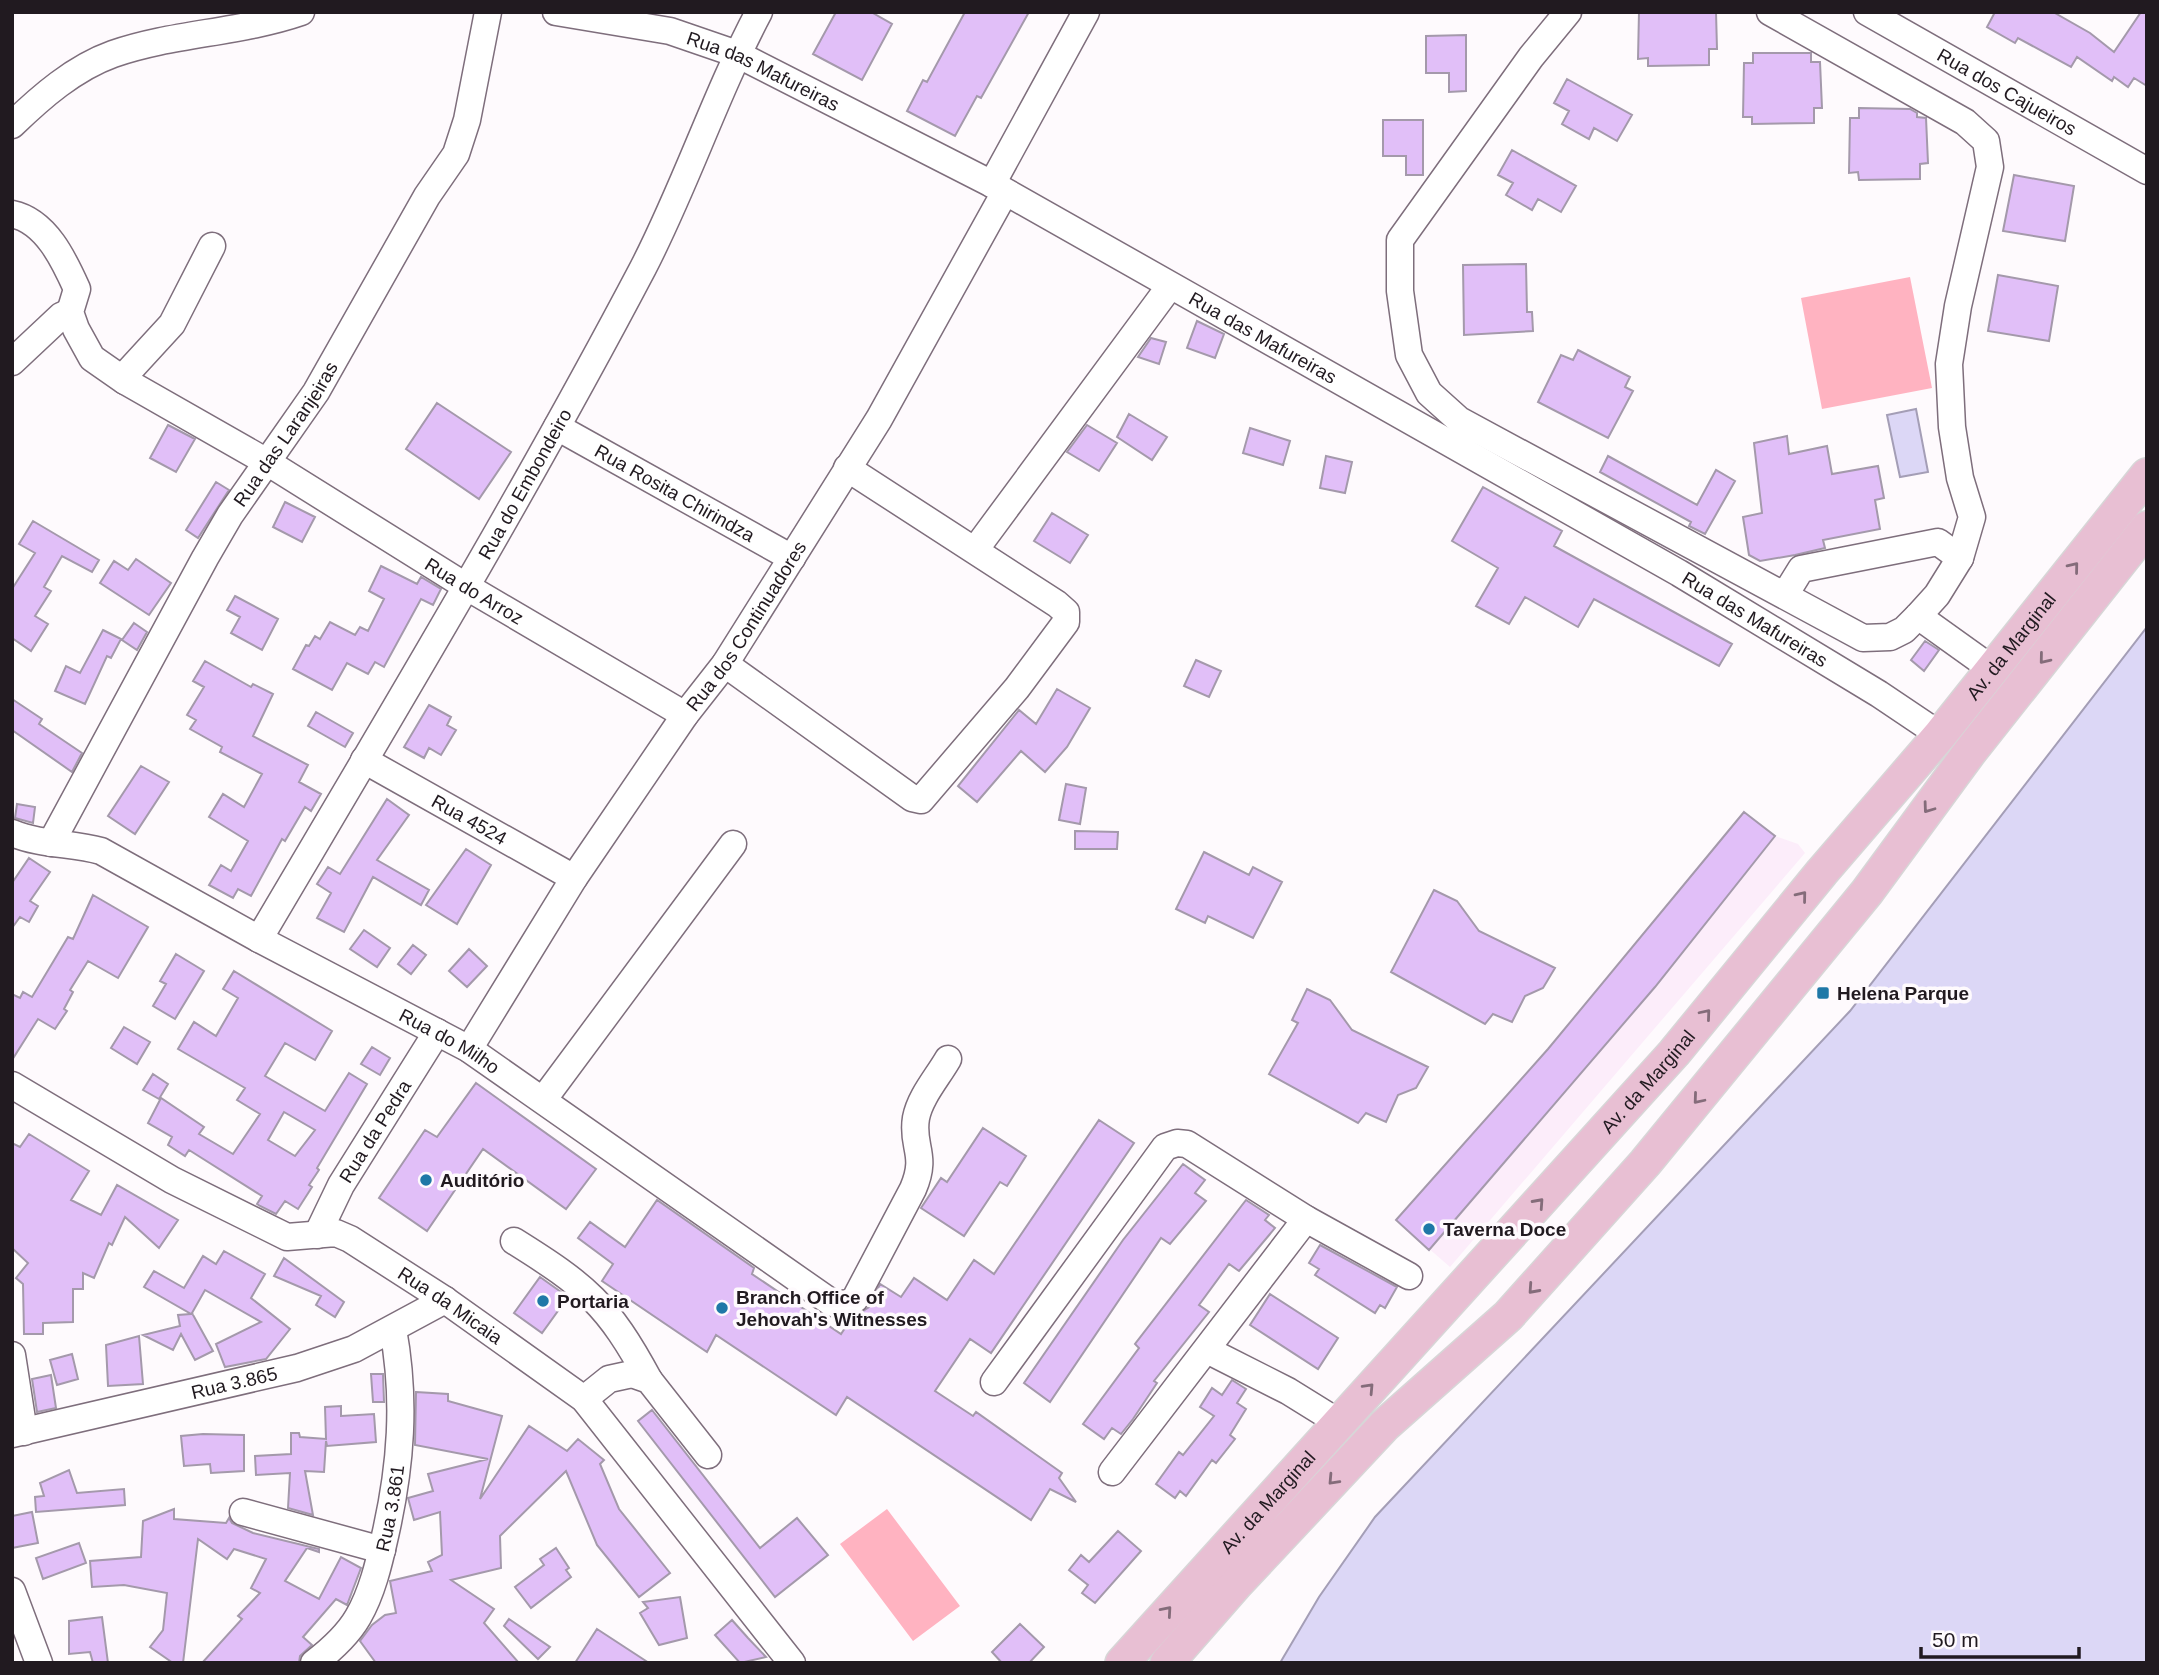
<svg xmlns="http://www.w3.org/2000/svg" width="2159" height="1675" viewBox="0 0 2159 1675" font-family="Helvetica,sans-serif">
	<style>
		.built { fill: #fcedfa }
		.green { fill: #ffb3c1 }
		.water { fill: #dcd7f6; stroke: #a49eb6; stroke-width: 2 }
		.building { fill: #e1bff8; stroke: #a499ab; stroke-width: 2; fill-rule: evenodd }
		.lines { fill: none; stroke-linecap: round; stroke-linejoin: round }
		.minor-casing { stroke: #7e6e7c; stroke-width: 29 }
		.major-casing { stroke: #d7d6d7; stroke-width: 36 }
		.minor { stroke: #fff; stroke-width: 26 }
		.major { stroke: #e8bfd3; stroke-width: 33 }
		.oneway { stroke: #846c7a }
		.poi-dot { fill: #1f78a7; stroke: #fefafd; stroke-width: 2.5 }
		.labels { text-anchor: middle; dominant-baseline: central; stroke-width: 7; stroke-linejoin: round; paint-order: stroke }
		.street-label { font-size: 19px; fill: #211a20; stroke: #fefafd }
		.poi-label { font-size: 19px; font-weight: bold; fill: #211a20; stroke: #fefafd; text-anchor: start }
	</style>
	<rect width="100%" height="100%" fill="#fefafd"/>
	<path class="built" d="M 1744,812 L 1775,836 L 1798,844 L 1805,853 L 1450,1267 L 1396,1220 L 1548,1049 Z"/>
	<path class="green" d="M 1910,277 L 1932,388 L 1822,409 L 1801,298 Z
		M 887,1509 L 960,1606 L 913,1641 L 840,1544 Z"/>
	<path class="water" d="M 1916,409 L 1928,472 L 1900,477 L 1887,415 Z
		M 2147,627 L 2147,1663 L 1280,1663 L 1319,1597 L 1375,1517 L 1850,1011 Z"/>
	<path class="building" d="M 836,12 L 871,12 L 892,24 L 862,80 L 813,54 Z
		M 965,12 L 1029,12 L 981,98 L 977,96 L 955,136 L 907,111 L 923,80 L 927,82 Z
		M 1639,12 L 1716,12 L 1717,49 L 1709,49 L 1709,65 L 1648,66 L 1648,58 L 1638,59 Z
		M 1995,12 L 2053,12 L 2090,33 L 2114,52 L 2141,12 L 2147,12 L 2147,86 L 2134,78 L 2128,87 L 2114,77 L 2112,81 L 2077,57 L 2071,67 L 2018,38 L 2015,43 L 1987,27 Z
		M 1466,35 L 1466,91 L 1449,92 L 1449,73 L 1426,73 L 1426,36 Z
		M 1753,53 L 1811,53 L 1811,62 L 1820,62 L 1822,108 L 1814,108 L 1814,123 L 1752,124 L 1752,117 L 1743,117 L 1744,63 L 1753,63 Z
		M 1567,79 L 1632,115 L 1617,141 L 1594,128 L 1589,139 L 1562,124 L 1569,111 L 1554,103 Z
		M 1859,108 L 1910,109 L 1917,113 L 1917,117 L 1926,118 L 1928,163 L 1920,164 L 1920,179 L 1859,180 L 1858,172 L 1849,173 L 1850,118 L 1859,118 Z
		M 1383,120 L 1423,120 L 1423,175 L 1406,175 L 1406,156 L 1383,156 Z
		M 1512,150 L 1576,186 L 1561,212 L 1538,199 L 1532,210 L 1506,195 L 1513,183 L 1498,175 Z
		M 2014,175 L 2074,186 L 2065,241 L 2003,231 Z
		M 1526,264 L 1527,312 L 1532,312 L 1533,331 L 1464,335 L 1463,265 Z
		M 1998,275 L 2058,286 L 2049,341 L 1988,331 Z
		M 1197,321 L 1224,334 L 1215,358 L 1187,348 Z
		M 1151,338 L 1166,342 L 1159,364 L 1138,357 Z
		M 1578,350 L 1630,377 L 1625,387 L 1633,391 L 1608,438 L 1538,402 L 1561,355 L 1573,360 Z
		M 437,403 L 511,452 L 479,499 L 406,449 Z
		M 1129,414 L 1167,437 L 1152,460 L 1117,437 Z
		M 168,425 L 195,439 L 176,472 L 150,458 Z
		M 1087,425 L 1117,443 L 1099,471 L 1067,452 Z
		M 1250,428 L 1290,441 L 1283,465 L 1243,453 Z
		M 1787,436 L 1789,454 L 1827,446 L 1832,474 L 1878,466 L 1884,498 L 1875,500 L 1880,529 L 1823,540 L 1825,548 L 1795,555 L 1760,561 L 1749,555 L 1743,517 L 1762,513 L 1754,443 Z
		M 1326,456 L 1352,462 L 1345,493 L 1320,488 Z
		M 1608,456 L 1697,505 L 1716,470 L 1735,481 L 1705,534 L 1689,526 L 1691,522 L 1600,472 Z
		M 216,482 L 229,490 L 198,538 L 186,530 Z
		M 1483,487 L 1562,531 L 1554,546 L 1732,644 L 1719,666 L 1594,599 L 1578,627 L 1525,597 L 1509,624 L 1476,606 L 1498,568 L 1452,541 Z
		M 285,502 L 315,517 L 302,542 L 273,527 Z
		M 1052,513 L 1088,535 L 1070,563 L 1034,541 Z
		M 33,521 L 99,560 L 92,572 L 62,556 L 44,587 L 51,591 L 35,616 L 48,624 L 31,651 L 12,638 L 12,589 L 35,553 L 19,544 Z
		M 136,559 L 171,583 L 149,615 L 100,583 L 114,561 L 128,570 Z
		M 381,566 L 417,584 L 421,577 L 441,589 L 433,605 L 421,599 L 384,667 L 375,662 L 368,674 L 347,663 L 332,690 L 293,669 L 306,645 L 309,646 L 315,636 L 320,639 L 330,622 L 355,635 L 360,627 L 368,631 L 384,599 L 369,591 Z
		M 235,596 L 278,619 L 262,650 L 231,633 L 240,617 L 227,610 Z
		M 134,623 L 147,632 L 137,650 L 122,640 Z
		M 103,630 L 121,639 L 111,658 L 107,656 L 85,704 L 55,691 L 66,666 L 80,673 Z
		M 1925,641 L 1939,650 L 1924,671 L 1911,660 Z
		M 1196,660 L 1221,671 L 1209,697 L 1184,686 Z
		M 205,661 L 251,687 L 253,684 L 273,694 L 253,736 L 308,765 L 299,782 L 321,794 L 311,811 L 305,807 L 285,841 L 282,839 L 251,896 L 238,889 L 233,898 L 209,885 L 221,865 L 231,871 L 248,841 L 209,817 L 223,794 L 244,807 L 262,774 L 220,752 L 222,747 L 190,729 L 196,720 L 187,715 L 204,687 L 193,681 Z
		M 1057,689 L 1090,708 L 1067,747 L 1045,772 L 1021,751 L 977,802 L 958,786 L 1019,710 L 1036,724 Z
		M 12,699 L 42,719 L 39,724 L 82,753 L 72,772 L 12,730 Z
		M 429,705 L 451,717 L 447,725 L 456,730 L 441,755 L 429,748 L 424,758 L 404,747 Z
		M 316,712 L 353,733 L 345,747 L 308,726 Z
		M 141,766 L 169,782 L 135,834 L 108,816 Z
		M 1066,784 L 1086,788 L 1080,824 L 1059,820 Z
		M 387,799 L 409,815 L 377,860 L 429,890 L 421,905 L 373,877 L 344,932 L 317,918 L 331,893 L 317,884 L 328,867 L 340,874 Z
		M 17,804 L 35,807 L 33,823 L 15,818 Z
		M 1744,812 L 1775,836 L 1655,987 L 1429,1250 L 1396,1220 L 1548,1049 Z
		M 1075,831 L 1118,832 L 1117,849 L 1075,849 Z
		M 466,849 L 491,865 L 457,924 L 426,905 Z
		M 1204,852 L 1249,875 L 1253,867 L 1282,882 L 1253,938 L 1208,916 L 1205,923 L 1176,909 Z
		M 29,858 L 50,872 L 30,901 L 38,906 L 29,922 L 20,917 L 12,928 L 12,883 Z
		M 1434,890 L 1457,901 L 1479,931 L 1555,968 L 1543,988 L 1525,996 L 1512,1022 L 1493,1014 L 1485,1024 L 1391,972 Z
		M 93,895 L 148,927 L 118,978 L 88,961 L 70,990 L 73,992 L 64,1009 L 67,1011 L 55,1029 L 38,1019 L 12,1060 L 12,994 L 20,998 L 23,992 L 32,997 L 68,937 L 73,939 Z
		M 364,930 L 390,948 L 377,967 L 350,949 Z
		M 413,945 L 426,955 L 411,974 L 398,964 Z
		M 469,949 L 487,966 L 467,987 L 449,971 Z
		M 176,954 L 204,971 L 175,1019 L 153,1006 L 166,984 L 160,981 Z
		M 234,971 L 332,1031 L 315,1060 L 285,1043 L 265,1076 L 325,1111 L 349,1073 L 367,1084 L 317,1168 L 319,1170 L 309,1185 L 312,1187 L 298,1209 L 285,1201 L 276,1214 L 260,1206 L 257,1204 L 262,1196 L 189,1150 L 185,1156 L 168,1145 L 172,1137 L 148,1123 L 161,1098 L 204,1127 L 199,1134 L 233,1154 L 260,1114 L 237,1100 L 245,1088 L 178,1049 L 194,1022 L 216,1036 L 238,998 L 223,989 ZM 284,1112 L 315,1130 L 295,1156 L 268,1140 Z
		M 1307,989 L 1330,1000 L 1352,1030 L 1428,1067 L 1416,1088 L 1398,1095 L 1386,1122 L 1366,1113 L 1358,1123 L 1269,1074 L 1298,1023 L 1292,1020 Z
		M 124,1027 L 150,1042 L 137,1064 L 111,1048 Z
		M 372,1047 L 390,1058 L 380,1075 L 361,1064 Z
		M 153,1074 L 168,1084 L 159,1099 L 143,1090 Z
		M 476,1083 L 596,1169 L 566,1209 L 483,1149 L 427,1231 L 379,1198 L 425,1130 L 437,1137 Z
		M 1099,1120 L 1134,1143 L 991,1353 L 970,1339 L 935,1391 L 973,1416 L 976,1412 L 1062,1473 L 1059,1478 L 1076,1502 L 1050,1489 L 1031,1520 L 847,1397 L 836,1415 L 716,1335 L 707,1352 L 602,1281 L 613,1264 L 578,1238 L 590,1222 L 625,1247 L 657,1200 L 754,1268 L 752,1274 L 841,1334 L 851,1319 L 869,1307 L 880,1284 L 901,1297 L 914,1278 L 947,1300 L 974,1260 L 994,1274 Z
		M 983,1128 L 1026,1156 L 1007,1186 L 1000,1182 L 964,1236 L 921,1208 L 941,1178 L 947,1182 Z
		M 29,1134 L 89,1171 L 71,1200 L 101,1215 L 117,1185 L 178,1220 L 159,1248 L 125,1217 L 112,1245 L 109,1243 L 94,1278 L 83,1273 L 83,1289 L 73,1289 L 73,1322 L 43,1323 L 43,1334 L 24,1334 L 23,1284 L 16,1278 L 28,1263 L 12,1248 L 12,1143 L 20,1147 Z
		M 1183,1164 L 1205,1180 L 1195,1193 L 1206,1201 L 1170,1244 L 1161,1238 L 1050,1402 L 1024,1383 L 1123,1240 Z
		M 1246,1200 L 1269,1215 L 1265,1220 L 1275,1228 L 1239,1271 L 1229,1264 L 1199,1305 L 1209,1312 L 1154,1381 L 1157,1383 L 1133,1419 L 1121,1434 L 1112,1428 L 1104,1439 L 1083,1424 L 1139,1348 L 1135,1344 Z
		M 1320,1245 L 1397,1287 L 1385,1308 L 1380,1305 L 1375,1313 L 1315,1275 L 1319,1269 L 1309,1263 Z
		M 224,1251 L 265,1274 L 251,1298 L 290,1329 L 266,1359 L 225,1367 L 216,1344 L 261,1322 L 205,1290 L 192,1313 L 213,1351 L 195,1360 L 181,1334 L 173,1350 L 143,1335 L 180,1326 L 178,1315 L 191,1314 L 144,1287 L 154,1271 L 184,1288 L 203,1256 L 216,1264 Z
		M 284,1258 L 344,1302 L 335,1317 L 316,1305 L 321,1296 L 274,1276 Z
		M 540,1277 L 568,1297 L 542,1333 L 514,1313 Z
		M 1270,1294 L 1338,1338 L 1318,1369 L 1250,1325 Z
		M 139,1336 L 143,1384 L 108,1386 L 106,1345 Z
		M 72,1354 L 78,1379 L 57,1385 L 50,1360 Z
		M 371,1374 L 383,1374 L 384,1402 L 373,1402 Z
		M 51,1375 L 56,1408 L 37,1412 L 32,1379 Z
		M 1232,1380 L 1246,1389 L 1237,1403 L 1246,1409 L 1230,1435 L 1235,1439 L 1216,1463 L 1212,1460 L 1186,1496 L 1180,1491 L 1175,1498 L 1156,1484 L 1179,1452 L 1183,1455 L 1214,1416 L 1200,1407 L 1212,1388 L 1222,1395 Z
		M 416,1392 L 448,1394 L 448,1401 L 502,1416 L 480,1499 L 529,1426 L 567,1451 L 578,1439 L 604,1460 L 600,1464 L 619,1509 L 670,1573 L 639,1597 L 597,1545 L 566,1471 L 500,1536 L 501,1568 L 451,1580 L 494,1609 L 484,1623 L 519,1663 L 376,1663 L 360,1641 L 372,1625 L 385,1615 L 396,1613 L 390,1581 L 432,1571 L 428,1562 L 442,1555 L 440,1512 L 414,1520 L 408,1498 L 433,1491 L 428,1474 L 488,1459 L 415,1445 Z
		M 341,1406 L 341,1416 L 374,1414 L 376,1442 L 327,1446 L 326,1441 L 324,1472 L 305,1471 L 313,1515 L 288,1508 L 290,1473 L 256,1475 L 255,1456 L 291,1454 L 291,1433 L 299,1433 L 300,1437 L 326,1439 L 325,1407 Z
		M 652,1410 L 760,1548 L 797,1518 L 828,1555 L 775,1597 L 638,1421 Z
		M 203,1434 L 244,1435 L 244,1471 L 211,1473 L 210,1464 L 184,1466 L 181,1436 Z
		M 69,1470 L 77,1493 L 124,1489 L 125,1505 L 36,1512 L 35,1497 L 44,1496 L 40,1483 Z
		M 174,1509 L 174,1519 L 226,1523 L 229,1518 L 232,1523 L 253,1533 L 319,1549 L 319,1552 L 307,1548 L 285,1581 L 319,1599 L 341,1557 L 361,1568 L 347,1605 L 336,1599 L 303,1637 L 312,1645 L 300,1656 L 299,1663 L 202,1663 L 242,1619 L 238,1616 L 260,1593 L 251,1588 L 266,1559 L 234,1549 L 227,1559 L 198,1539 L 183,1663 L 173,1663 L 150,1647 L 163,1630 L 167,1593 L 124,1585 L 92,1587 L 90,1561 L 141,1557 L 143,1521 Z
		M 32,1512 L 38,1543 L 12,1548 L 12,1516 Z
		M 1118,1531 L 1141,1551 L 1095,1603 L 1082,1593 L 1088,1585 L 1069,1570 L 1081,1555 L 1089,1562 Z
		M 79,1543 L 86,1563 L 43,1579 L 36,1558 Z
		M 556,1548 L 569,1568 L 566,1570 L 571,1577 L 531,1608 L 515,1587 L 544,1565 L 540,1559 Z
		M 680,1597 L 687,1638 L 659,1645 L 640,1613 L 648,1608 L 643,1602 Z
		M 102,1617 L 108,1663 L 93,1663 L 90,1652 L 69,1654 L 69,1621 Z
		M 509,1619 L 550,1647 L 538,1659 L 504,1626 Z
		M 732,1620 L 748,1638 L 766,1657 L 740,1663 L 715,1635 Z
		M 1020,1624 L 1044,1647 L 1029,1663 L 1002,1663 L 992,1652 Z
		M 597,1629 L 649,1663 L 575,1663 Z"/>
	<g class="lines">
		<g class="minor-casing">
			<g id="minor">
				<path id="s1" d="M 556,12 L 670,31 L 737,54 L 992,184 L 1679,573 L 1879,694 L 1940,735"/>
				<path d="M 1568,12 L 1531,57 L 1400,240 L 1400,291 L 1409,355 L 1429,393 L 1459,420 L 1863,638 L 1890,637 L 1904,630 L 1918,616 L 1937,595 L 1960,558 L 1972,517 L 1960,478 L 1952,427 L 1949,364 L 1958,306 L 1990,167 L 1986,141 L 1965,122 L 1770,12"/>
				<path id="s2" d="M 1867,12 L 2147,171"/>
				<path d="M 12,125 C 41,97 74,68 113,54 C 173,33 240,33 301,12"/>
				<path d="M 992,184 L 1086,12"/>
				<path d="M 12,214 C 46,221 64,260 77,289 L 70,312 L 76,329 L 92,358 L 125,381"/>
				<path id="s3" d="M 212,246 L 172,324 L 127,373 L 125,381 L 267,462 L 467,587 L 685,715"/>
				<path d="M 12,362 L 61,316 L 70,312"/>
				<path id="s4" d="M 557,427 L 792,558"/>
				<path d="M 975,550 L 1170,286"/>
				<path d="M 1785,595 L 1801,569 L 1938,542 L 1960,558"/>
				<path d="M 1918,616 L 1992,669"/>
				<path d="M 725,664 L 912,798 L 921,800 L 1017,688 L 1066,622 L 1066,612 L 1057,604 L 847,468"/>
				<path id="s5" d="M 364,760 L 574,878"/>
				<path id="s6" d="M 12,833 C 41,845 72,843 101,851 L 259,939 L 469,1049 L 832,1303 L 847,1304 L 855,1299 L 913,1189 C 928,1154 911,1147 916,1118 C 920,1097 937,1078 948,1059"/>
				<path id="s7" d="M 51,843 L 205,558 L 230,515 L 316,392 L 427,196 L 456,154 L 467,120 L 488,12"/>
				<path id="s8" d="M 259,939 C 390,717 523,496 643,268 C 686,185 715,95 759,12"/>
				<path id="s9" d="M 469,1049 L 574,878 L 685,715 L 725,664 L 879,419 L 1005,192"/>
				<path id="s10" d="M 12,1085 L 172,1180 L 287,1237 L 336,1233 L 350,1239 L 445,1300 L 584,1399 L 792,1663"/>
				<path d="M 543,1100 L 733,844"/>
				<path id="s11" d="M 317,1235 L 341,1185 L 437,1032"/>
				<path d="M 514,1241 C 586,1286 608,1304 649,1380"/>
				<path d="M 1207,1350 L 1288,1391 L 1338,1422"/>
				<path d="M 12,1355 L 24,1432"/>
				<path d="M 994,1382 L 1165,1147 L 1177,1143 L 1187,1144 L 1306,1219 L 1409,1276"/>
				<path d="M 584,1399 L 609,1379 L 632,1374 L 649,1380 L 708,1455"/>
				<path id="s12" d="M 12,1434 L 297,1368 L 354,1349 L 445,1300"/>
				<path d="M 1112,1472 L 1306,1219"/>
				<path d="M 243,1512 L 382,1550"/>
				<path d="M 12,1591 L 39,1663"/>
				<path id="s13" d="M 314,1663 C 331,1650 347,1636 358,1617 C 372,1593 379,1563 385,1536 C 401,1466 406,1400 393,1329"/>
			</g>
		</g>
		<g class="major-casing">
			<g id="major">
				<path id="s14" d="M 1122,1663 L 1674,1053 L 1822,872 L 1940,735 L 2147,475"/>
				<path d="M 1167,1663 L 1237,1583 L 1385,1425 L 1508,1316 L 1645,1163 L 1867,892 L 1969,753 L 2147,528"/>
			</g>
		</g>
		<use href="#minor" class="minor"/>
		<use href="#major" class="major"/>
	</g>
	<defs><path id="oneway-chevron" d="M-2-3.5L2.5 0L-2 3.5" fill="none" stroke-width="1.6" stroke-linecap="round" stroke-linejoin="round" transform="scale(1.75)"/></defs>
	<g class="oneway">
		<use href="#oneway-chevron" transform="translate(2074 567) rotate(-51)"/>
		<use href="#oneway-chevron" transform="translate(2044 659) rotate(129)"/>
		<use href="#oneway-chevron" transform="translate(1928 808) rotate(126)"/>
		<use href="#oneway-chevron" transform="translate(1802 896) rotate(-51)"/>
		<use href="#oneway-chevron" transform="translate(1706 1014) rotate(-50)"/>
		<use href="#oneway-chevron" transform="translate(1698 1099) rotate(130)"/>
		<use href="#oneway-chevron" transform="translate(1539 1203) rotate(-48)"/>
		<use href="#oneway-chevron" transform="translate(1533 1289) rotate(132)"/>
		<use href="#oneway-chevron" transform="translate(1369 1388) rotate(-47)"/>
		<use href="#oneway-chevron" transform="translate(1333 1480) rotate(133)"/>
		<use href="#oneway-chevron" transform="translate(1167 1611) rotate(-49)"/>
	</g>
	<g class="poi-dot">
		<rect x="1816" y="986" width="14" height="14" rx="3.5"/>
		<circle cx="426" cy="1180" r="7"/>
		<circle cx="1429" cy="1229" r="7"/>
		<circle cx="543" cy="1301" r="7"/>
		<circle cx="722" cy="1308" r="7"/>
	</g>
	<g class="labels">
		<g class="street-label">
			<text stroke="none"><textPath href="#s1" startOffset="217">Rua das Mafureiras</textPath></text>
			<text stroke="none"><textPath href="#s2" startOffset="161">Rua dos Cajueiros</textPath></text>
			<text stroke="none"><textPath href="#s1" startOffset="784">Rua das Mafureiras</textPath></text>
			<text stroke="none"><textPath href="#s7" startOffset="472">Rua das Laranjeiras</textPath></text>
			<text stroke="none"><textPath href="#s8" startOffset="527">Rua do Embondeiro</textPath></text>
			<text stroke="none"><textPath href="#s4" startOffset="135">Rua Rosita Chirindza</textPath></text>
			<text stroke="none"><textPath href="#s3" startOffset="570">Rua do Arroz</textPath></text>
			<text stroke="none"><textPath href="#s1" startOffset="1351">Rua das Mafureiras</textPath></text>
			<text stroke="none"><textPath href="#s9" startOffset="506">Rua dos Continuadores</textPath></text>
			<text stroke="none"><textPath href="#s14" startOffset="1351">Av. da Marginal</textPath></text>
			<text stroke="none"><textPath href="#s5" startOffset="121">Rua 4524</textPath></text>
			<text stroke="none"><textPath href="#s6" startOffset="488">Rua do Milho</textPath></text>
			<text stroke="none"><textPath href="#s14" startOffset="784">Av. da Marginal</textPath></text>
			<text stroke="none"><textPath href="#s11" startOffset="119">Rua da Pedra</textPath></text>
			<text stroke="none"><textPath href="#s10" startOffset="499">Rua da Micaia</textPath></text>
			<text stroke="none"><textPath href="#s12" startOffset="228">Rua 3.865</textPath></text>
			<text stroke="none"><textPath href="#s14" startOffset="217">Av. da Marginal</textPath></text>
			<text stroke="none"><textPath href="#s13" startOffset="178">Rua 3.861</textPath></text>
		</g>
		<g class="poi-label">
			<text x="1837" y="993">Helena Parque</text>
			<text x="440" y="1180">Auditório</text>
			<text x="1443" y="1229">Taverna Doce</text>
			<text x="736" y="1297">Branch Office of<tspan x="736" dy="22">Jehovah's Witnesses</tspan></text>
			<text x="557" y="1301">Portaria</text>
		</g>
	</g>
	<rect width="2159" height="1675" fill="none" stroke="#211a20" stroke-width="28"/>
	<path d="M1921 1647v10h158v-10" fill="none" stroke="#211a20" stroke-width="3.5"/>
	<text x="1932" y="1647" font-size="21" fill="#211a20" stroke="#fefafd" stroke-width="5" paint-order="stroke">50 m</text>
</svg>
